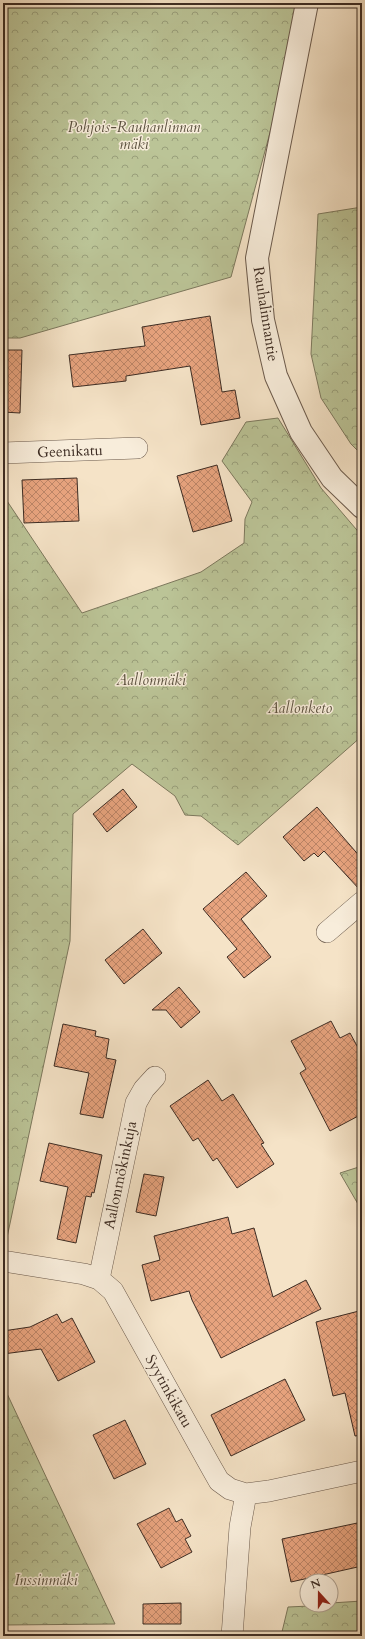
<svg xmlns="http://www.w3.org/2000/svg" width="365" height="1639" viewBox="0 0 365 1639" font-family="Cardo,serif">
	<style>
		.forest { fill: url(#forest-crowns); stroke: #7c785d }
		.building { fill: url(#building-cross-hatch); stroke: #3d2c23 }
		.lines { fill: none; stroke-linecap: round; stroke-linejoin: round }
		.minor-casing { stroke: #6b5a4c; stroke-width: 22 }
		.tertiary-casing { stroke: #6b5a4c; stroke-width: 24 }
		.minor { stroke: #f8eddb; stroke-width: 21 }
		.tertiary { stroke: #f8eddb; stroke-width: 22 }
		.labels { text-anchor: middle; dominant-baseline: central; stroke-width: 3; stroke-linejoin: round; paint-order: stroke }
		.park-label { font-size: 15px; font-style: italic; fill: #5c5240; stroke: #f8eddb }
		.street-label { font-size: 15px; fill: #3d2c23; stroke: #f8eddb }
	</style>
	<defs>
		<pattern id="forest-crowns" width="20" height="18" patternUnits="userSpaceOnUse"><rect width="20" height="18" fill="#bbc497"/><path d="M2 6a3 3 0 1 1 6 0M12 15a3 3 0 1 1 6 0" fill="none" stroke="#999f7b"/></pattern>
		<pattern id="building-cross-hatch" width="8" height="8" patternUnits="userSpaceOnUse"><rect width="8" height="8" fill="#e7a37e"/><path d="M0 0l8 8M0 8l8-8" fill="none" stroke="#bc8567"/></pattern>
	</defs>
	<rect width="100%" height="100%" fill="#f5e3c7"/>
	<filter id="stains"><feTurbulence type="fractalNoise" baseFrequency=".005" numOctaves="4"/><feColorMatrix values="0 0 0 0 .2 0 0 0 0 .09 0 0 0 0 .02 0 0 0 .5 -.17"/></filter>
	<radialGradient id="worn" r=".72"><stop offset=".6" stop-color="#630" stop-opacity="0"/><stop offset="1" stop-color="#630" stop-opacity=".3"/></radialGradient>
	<path class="forest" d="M 3,3 L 305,3 L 231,277 L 20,338 L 3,338 Z
		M 362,207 L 362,455 L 351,444 L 321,398 L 311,354 L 318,214 Z
		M 278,418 L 321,488 L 362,536 L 362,736 L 238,845 L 201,816 L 185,815 L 175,796 L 132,764 L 73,814 L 70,941 L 5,1247 L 3,1246 L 3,495 L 82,613 L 201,572 L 244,543 L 245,519 L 252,502 L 222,461 L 246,422 Z
		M 362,1166 L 362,1211 L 340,1173 Z
		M 3,1385 L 115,1624 L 3,1625 Z
		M 362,1601 L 362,1636 L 281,1636 L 288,1607 L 331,1605 L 331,1603 Z"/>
	<path class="building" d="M 210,316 L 222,392 L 235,390 L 240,418 L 201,425 L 190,366 L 126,376 L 126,381 L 73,387 L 69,355 L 145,346 L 142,327 Z
		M 3,350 L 22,350 L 20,413 L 3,412 Z
		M 217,465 L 232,521 L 193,532 L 177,476 Z
		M 77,478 L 79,521 L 24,523 L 22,480 Z
		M 123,789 L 137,807 L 107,832 L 93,814 Z
		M 317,807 L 362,859 L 362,890 L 360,890 L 324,851 L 318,857 L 314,853 L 304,861 L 283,837 Z
		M 246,872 L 267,896 L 241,919 L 271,957 L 244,978 L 227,957 L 237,949 L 203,909 Z
		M 143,929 L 162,953 L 124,984 L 105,960 Z
		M 179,987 L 200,1012 L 181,1028 L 166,1010 L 152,1010 Z
		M 331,1021 L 340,1038 L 350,1033 L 362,1055 L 362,1114 L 330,1131 L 300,1073 L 306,1069 L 291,1041 Z
		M 63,1024 L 96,1031 L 95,1036 L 109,1039 L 106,1058 L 116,1060 L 103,1118 L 80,1114 L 89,1073 L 54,1066 Z
		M 208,1080 L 222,1101 L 233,1094 L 264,1143 L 261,1144 L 274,1164 L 237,1188 L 217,1158 L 213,1161 L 198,1138 L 193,1141 L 170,1106 Z
		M 49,1143 L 102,1155 L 94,1193 L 92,1192 L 91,1197 L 86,1196 L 76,1243 L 57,1239 L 68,1187 L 40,1181 Z
		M 144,1174 L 164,1177 L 156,1216 L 136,1212 Z
		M 228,1217 L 232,1234 L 254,1228 L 273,1297 L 306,1280 L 321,1309 L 221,1358 L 192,1300 L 189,1291 L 151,1301 L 142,1265 L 160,1260 L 154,1236 Z
		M 359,1311 L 362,1323 L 362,1435 L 355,1436 L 345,1393 L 333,1396 L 316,1322 Z
		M 57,1314 L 62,1323 L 72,1318 L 95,1362 L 58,1381 L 41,1349 L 3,1354 L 3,1331 L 30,1327 Z
		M 285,1379 L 305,1420 L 231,1456 L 211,1415 Z
		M 125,1420 L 146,1464 L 114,1479 L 93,1435 Z
		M 169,1508 L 176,1522 L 182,1519 L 191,1536 L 185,1539 L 192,1552 L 161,1568 L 137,1524 Z
		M 362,1522 L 362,1566 L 291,1582 L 282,1539 Z
		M 181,1603 L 181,1624 L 143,1624 L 143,1604 Z"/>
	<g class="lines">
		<g class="minor-casing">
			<path id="minor" d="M 3,453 L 137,448
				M 327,932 L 362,902
				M 3,1261 L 84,1274 L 99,1279 L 113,1291 L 211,1467 L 219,1481 L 230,1489 L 246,1494 L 269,1491 L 362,1471
				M 99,1279 L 136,1103 L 144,1089 L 155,1077
				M 232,1636 L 240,1527 L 246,1494"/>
		</g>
		<g class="tertiary-casing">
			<path id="tertiary" d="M 307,3 L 257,258 L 263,320 L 276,376 L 301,432 L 332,478 L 362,507"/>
		</g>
		<use href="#minor" class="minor"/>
		<use href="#tertiary" class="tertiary"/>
	</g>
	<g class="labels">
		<g class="park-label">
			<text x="134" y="127">Pohjois-Rauhanlinnan<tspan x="134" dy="17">mäki</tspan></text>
			<text x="151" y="680">Aallonmäki</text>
			<text x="300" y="708">Aallonketo</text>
			<text x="46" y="1580">Inssinmäki</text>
		</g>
		<g class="street-label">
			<text transform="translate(266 314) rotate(81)">Rauhalinnantie</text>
			<text transform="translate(70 451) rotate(-2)">Geenikatu</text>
			<text transform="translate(120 1175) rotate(-78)">Aallonmökinkuja</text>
			<text transform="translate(169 1391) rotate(61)">Syytinkikatu</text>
		</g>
	</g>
	<rect width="365" height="1639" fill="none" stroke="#f5e3c7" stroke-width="16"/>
	<rect x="4" y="4" width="357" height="1631" fill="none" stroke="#3d2c23" stroke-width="2"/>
	<rect x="8" y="8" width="349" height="1623" fill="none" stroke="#3d2c23"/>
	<g transform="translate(319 1593) rotate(339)"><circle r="19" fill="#f8eddb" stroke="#ada091"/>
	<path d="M0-3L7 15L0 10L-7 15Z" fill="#8f2418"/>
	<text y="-6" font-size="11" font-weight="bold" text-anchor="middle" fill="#3d2c23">N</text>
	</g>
	<rect width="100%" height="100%" filter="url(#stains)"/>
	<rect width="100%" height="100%" fill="url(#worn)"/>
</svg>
